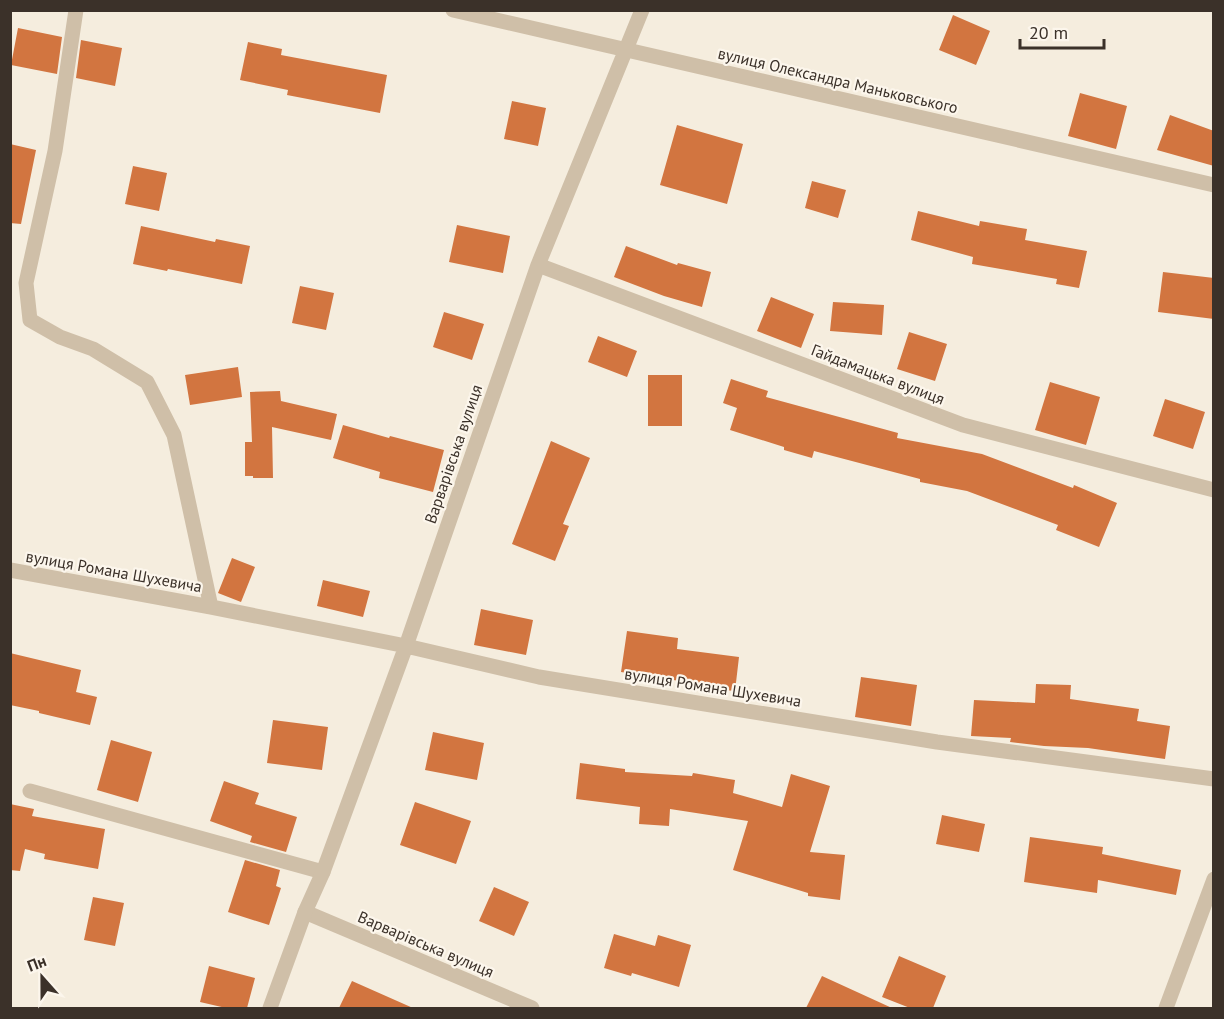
<svg xmlns="http://www.w3.org/2000/svg" width="1224" height="1019" viewBox="0 0 1224 1019" font-family="'PT Sans',sans-serif">
	<style>
		.building { fill: #d27540 }
		.lines { fill: none; stroke-linecap: round; stroke-linejoin: round }
		.service { stroke: #cfbfa8; stroke-width: 15 }
		.minor { stroke: #cfbfa8; stroke-width: 15 }
		.labels { text-anchor: middle; dominant-baseline: central; stroke-width: 4.5; stroke-linejoin: round; paint-order: stroke }
		.street-label { font-size: 16px; fill: #3b3129; stroke: #fcf6ec }
	</style>
	<rect width="100%" height="100%" fill="#f5edde"/>
	<path class="building" d="M 953,15 L 990,31 L 976,65 L 939,50 Z
		M 18,28 L 62,37 L 57,74 L 11,65 Z
		M 81,40 L 122,48 L 115,86 L 76,78 Z
		M 248,42 L 282,49 L 281,55 L 387,75 L 380,113 L 287,95 L 288,90 L 240,80 Z
		M 1080,93 L 1127,106 L 1116,149 L 1068,136 Z
		M 512,101 L 546,108 L 538,146 L 504,139 Z
		M 1170,115 L 1214,131 L 1214,166 L 1157,150 Z
		M 677,125 L 743,144 L 727,204 L 660,185 Z
		M 10,144 L 36,150 L 21,224 L 10,223 Z
		M 133,166 L 167,173 L 159,211 L 125,204 Z
		M 812,181 L 846,190 L 838,218 L 805,208 Z
		M 918,211 L 979,226 L 980,221 L 1027,229 L 1025,240 L 1087,251 L 1079,288 L 1056,284 L 1057,279 L 972,264 L 973,257 L 911,240 Z
		M 457,225 L 510,236 L 503,273 L 449,262 Z
		M 141,226 L 215,242 L 216,239 L 250,246 L 242,284 L 168,269 L 167,271 L 133,264 Z
		M 626,246 L 677,265 L 678,263 L 711,272 L 702,307 L 664,296 L 614,277 Z
		M 1163,272 L 1214,278 L 1214,319 L 1158,312 Z
		M 300,286 L 334,293 L 326,330 L 292,323 Z
		M 771,297 L 814,314 L 801,348 L 757,331 Z
		M 833,302 L 884,305 L 882,335 L 830,331 Z
		M 444,312 L 484,324 L 472,360 L 433,347 Z
		M 909,332 L 947,344 L 935,381 L 897,369 Z
		M 598,336 L 637,351 L 627,377 L 588,362 Z
		M 238,367 L 242,397 L 190,405 L 185,375 Z
		M 648,375 L 682,375 L 682,426 L 648,426 Z
		M 731,379 L 768,391 L 766,397 L 898,433 L 897,438 L 982,454 L 1073,488 L 1074,485 L 1117,503 L 1099,547 L 1056,530 L 1058,525 L 967,491 L 920,482 L 920,479 L 814,451 L 812,458 L 784,450 L 784,447 L 730,430 L 737,408 L 723,403 Z
		M 1050,382 L 1100,397 L 1086,445 L 1035,430 Z
		M 280,391 L 281,401 L 337,414 L 331,440 L 272,427 L 273,478 L 253,478 L 253,476 L 245,476 L 245,442 L 252,442 L 250,392 Z
		M 1165,399 L 1205,412 L 1193,449 L 1153,436 Z
		M 343,425 L 389,438 L 390,436 L 444,450 L 433,492 L 379,478 L 380,472 L 333,458 Z
		M 551,441 L 590,458 L 563,524 L 569,526 L 555,561 L 512,544 Z
		M 232,558 L 255,567 L 241,602 L 218,593 Z
		M 323,580 L 370,591 L 363,617 L 317,606 Z
		M 481,609 L 533,620 L 526,655 L 474,645 Z
		M 627,631 L 678,638 L 677,649 L 739,657 L 735,691 L 693,687 L 693,683 L 621,672 Z
		M 10,653 L 81,670 L 76,692 L 97,697 L 90,725 L 39,713 L 39,711 L 10,705 Z
		M 861,677 L 917,685 L 911,726 L 855,717 Z
		M 1036,684 L 1071,685 L 1070,699 L 1139,709 L 1137,721 L 1170,726 L 1165,759 L 1088,748 L 1044,746 L 1010,742 L 1011,738 L 971,736 L 974,700 L 1035,703 Z
		M 273,720 L 328,727 L 322,770 L 267,763 Z
		M 433,732 L 484,743 L 477,780 L 425,770 Z
		M 111,740 L 152,752 L 138,802 L 97,790 Z
		M 580,763 L 625,769 L 625,772 L 692,776 L 693,773 L 735,780 L 733,793 L 782,807 L 791,774 L 830,786 L 810,852 L 845,855 L 840,900 L 808,896 L 808,893 L 733,870 L 748,821 L 670,809 L 669,826 L 639,824 L 640,807 L 576,799 Z
		M 224,781 L 259,793 L 255,804 L 297,817 L 286,852 L 250,842 L 252,836 L 210,821 Z
		M 415,802 L 471,821 L 456,864 L 400,845 Z
		M 10,804 L 34,809 L 32,816 L 105,829 L 98,869 L 44,859 L 45,854 L 25,849 L 20,871 L 10,870 Z
		M 942,815 L 985,824 L 979,852 L 936,844 Z
		M 1030,837 L 1103,847 L 1102,854 L 1181,870 L 1176,895 L 1098,880 L 1097,893 L 1024,882 Z
		M 245,860 L 280,870 L 276,886 L 281,888 L 269,925 L 228,912 Z
		M 494,887 L 529,902 L 514,936 L 479,921 Z
		M 93,897 L 124,903 L 115,946 L 84,940 Z
		M 614,934 L 655,946 L 658,935 L 691,945 L 679,987 L 632,973 L 631,976 L 604,968 Z
		M 899,956 L 946,976 L 933,1008 L 910,1008 L 882,997 Z
		M 209,966 L 255,978 L 247,1008 L 226,1008 L 200,1002 Z
		M 822,976 L 892,1008 L 806,1008 Z
		M 352,981 L 413,1008 L 339,1008 Z"/>
	<g class="lines">
		<path class="service" d="M 30,791 L 323,872
			M 305,912 L 532,1008"/>
		<path class="minor" d="M 76,10 L 55,151 L 26,283 L 30,320 L 60,337 L 93,349 L 147,382 L 174,435 L 211,607
			M 453,10 L 1214,185
			M 538,265 L 963,425 L 1214,490
			M 10,570 L 211,607 L 406,646 L 539,677 L 937,742 L 1214,779
			M 270,1008 L 305,912 L 323,872 L 406,646 L 538,265 L 642,10
			M 1166,1008 L 1214,879"/>
	</g>
	<g class="labels">
		<g class="street-label">
			<text transform="translate(838 80) rotate(13)">вулиця Олександра Маньковського</text>
			<text transform="translate(878 374) rotate(21)">Гайдамацька вулиця</text>
			<text transform="translate(453 454) rotate(-71)">Варварівська вулиця</text>
			<text transform="translate(114 571) rotate(10)">вулиця Романа Шухевича</text>
			<text transform="translate(713 687) rotate(9)">вулиця Романа Шухевича</text>
			<text transform="translate(426 944) rotate(23)">Варварівська вулиця</text>
		</g>
	</g>
	<rect width="1224" height="1019" fill="none" stroke="#3b3129" stroke-width="24"/>
	<g transform="translate(42 977) rotate(339)" stroke="#fcf6ec" stroke-width="4.5" paint-order="stroke">
	<path d="M0-4.5L10 22L0 15L-10 22Z" fill="#3b3129"/>
	<text y="-9" font-size="16" font-weight="bold" text-anchor="middle" fill="#3b3129">Пн</text>
	</g>
	<path d="M1020 39v9h84v-9" fill="none" stroke="#3b3129" stroke-width="3"/>
	<text x="1029" y="39" font-size="18" fill="#3b3129" stroke="#fcf6ec" stroke-width="4.5" paint-order="stroke">20 m</text>
</svg>
